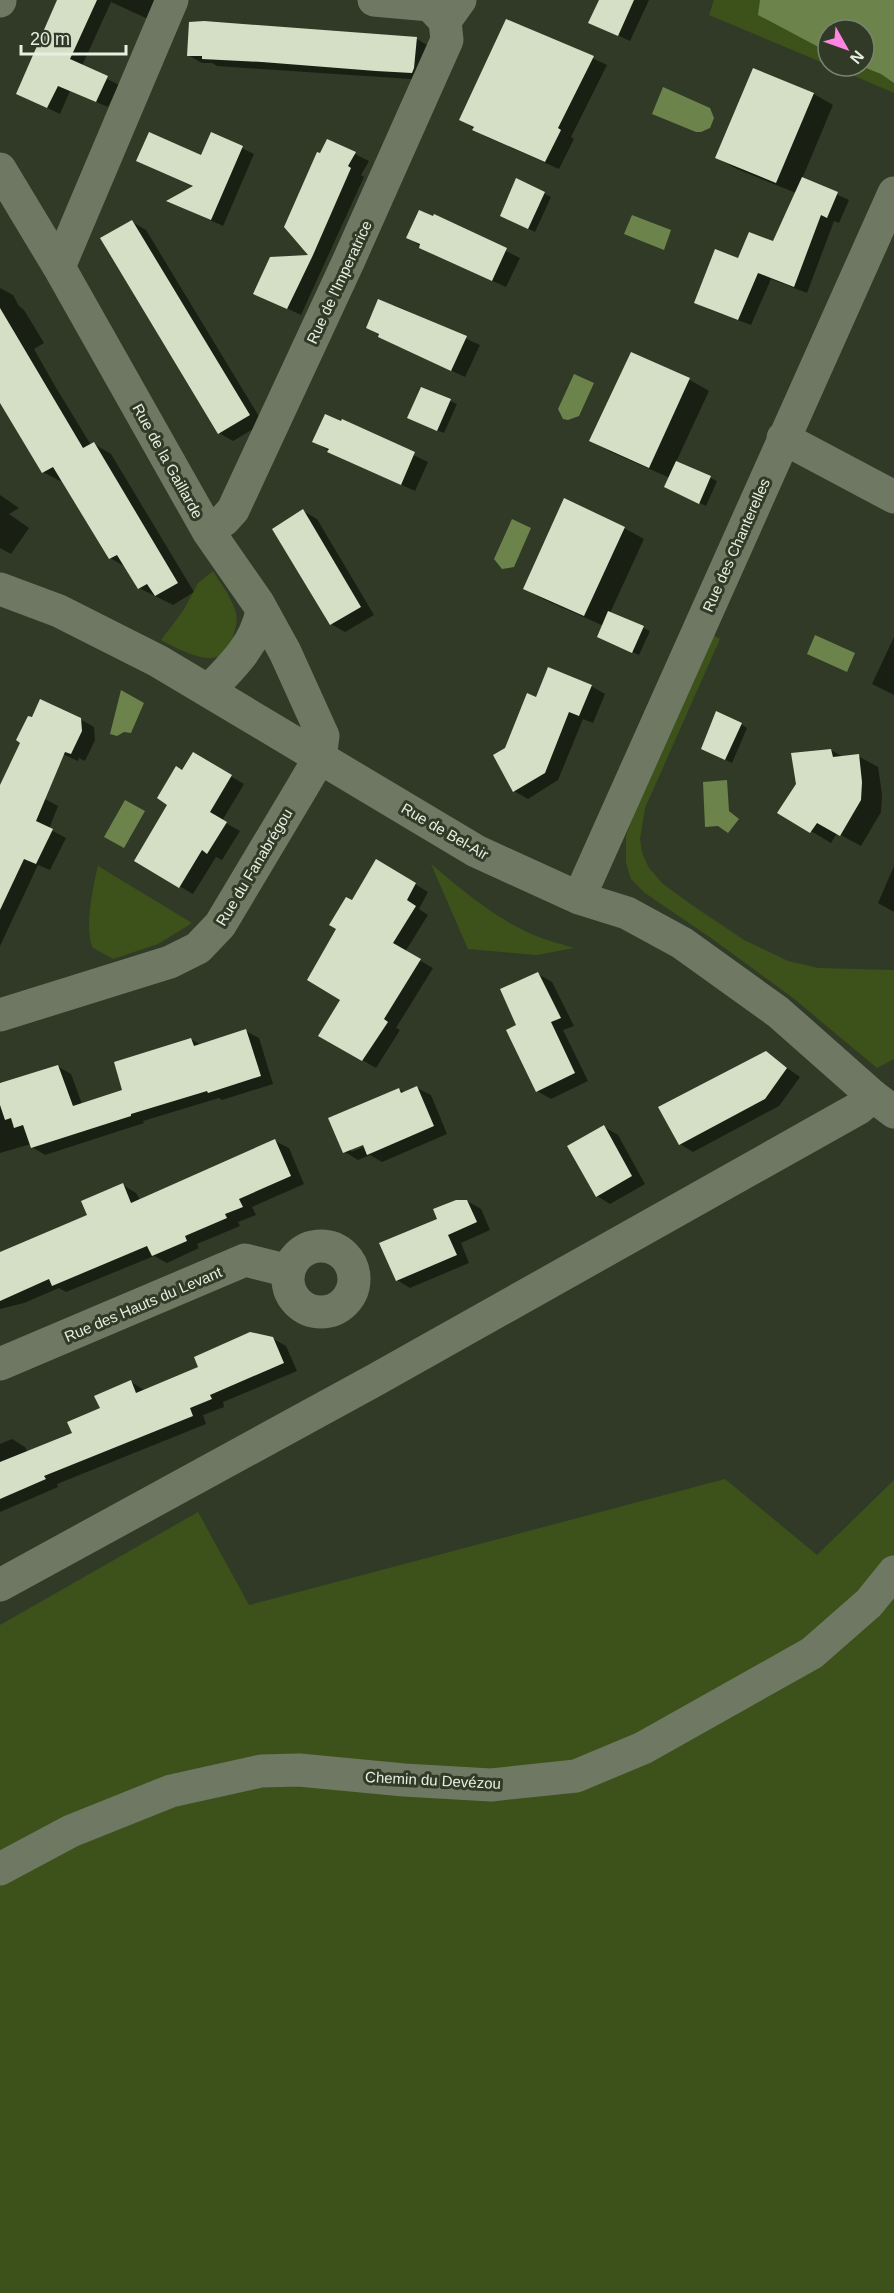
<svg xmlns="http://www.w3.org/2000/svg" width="894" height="2293" viewBox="0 0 894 2293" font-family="Arial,sans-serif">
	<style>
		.green { fill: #3d521b }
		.water { fill: #6c844b }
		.shadow { fill: #0007; fill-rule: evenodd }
		.building { fill: #d4dfc6 }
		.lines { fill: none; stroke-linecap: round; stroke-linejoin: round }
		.street { stroke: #6e7862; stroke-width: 33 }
		.secondary { stroke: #6e7862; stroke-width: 33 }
		.labels { text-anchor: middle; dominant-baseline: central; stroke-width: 6; stroke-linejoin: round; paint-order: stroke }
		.street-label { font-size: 15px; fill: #e8eee1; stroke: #313a26 }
	</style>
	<rect width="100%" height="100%" fill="#313a26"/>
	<path class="green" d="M 714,0 L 894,0 L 894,93 L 831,66 L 864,66 L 864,30 L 828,30 L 828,65 L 709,15 Z
		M 213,571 C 221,584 232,598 236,613 C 238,622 235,631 232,640 C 223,675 181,650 161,640 L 183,611 L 198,583 Z
		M 713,635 L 720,639 L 645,808 L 640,839 L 642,853 L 649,868 L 663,884 L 689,903 L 744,940 L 788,961 L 818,968 L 894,970 L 894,1059 L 877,1068 L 793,998 L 711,938 L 645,893 L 631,879 L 626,863 L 626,836 L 639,800 Z
		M 431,864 C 461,889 490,914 525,931 C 540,939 558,943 574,948 L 537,955 L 468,949 Z
		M 98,866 L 192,923 L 158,944 L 113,959 L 93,948 C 84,930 93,886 98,866 Z
		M 725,1479 L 817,1555 L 894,1480 L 894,2293 L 0,2293 L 0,1625 L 198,1512 L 249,1605 Z"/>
	<path class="water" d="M 760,0 L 894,0 L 894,83 L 881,74 L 861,66 L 864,66 L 864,30 L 828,30 L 828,52 L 758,15 Z
		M 663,87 L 710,108 L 714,118 L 710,128 L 701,132 L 696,132 L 652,114 Z
		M 632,215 L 671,230 L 664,250 L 624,234 Z
		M 574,374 L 594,383 L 579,416 L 568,420 L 563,419 L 558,409 Z
		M 512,519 L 531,528 L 514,567 L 502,569 L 494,559 Z
		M 815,635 L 855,653 L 847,672 L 807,654 Z
		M 121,690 L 144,703 L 131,733 L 124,732 L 117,736 L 110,734 Z
		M 727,780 L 729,811 L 739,819 L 728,833 L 718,826 L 705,827 L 703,782 Z
		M 125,800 L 145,811 L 124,848 L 104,837 Z"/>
	<path class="shadow" d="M 60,0 L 156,0 L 148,19 L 111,2 L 82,66 L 119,85 L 108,107 L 70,91 L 60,114 L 18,94 Z
		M 600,0 L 649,0 L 630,41 L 590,22 Z
		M 521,25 L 607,65 L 571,137 L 574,139 L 559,169 L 487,137 L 461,120 Z
		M 417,39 L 430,47 L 425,80 L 217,66 L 212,63 L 202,63 L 188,55 Z
		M 753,70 L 814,94 L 833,105 L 802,179 L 849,200 L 839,223 L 834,221 L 807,293 L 771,279 L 751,325 L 708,309 L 696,302 L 739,260 L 773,243 L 796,193 L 737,169 L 717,158 Z
		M 212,134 L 254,154 L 223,226 L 169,201 L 194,187 L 150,167 L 202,157 Z
		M 355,154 L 369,161 L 361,175 L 364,177 L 301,315 L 255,293 L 311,257 L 286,227 Z
		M 517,180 L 551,197 L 535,232 L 508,219 Z
		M 435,216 L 520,258 L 506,287 L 434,255 L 408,238 Z
		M 132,222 L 146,230 L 263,423 L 233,441 L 219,433 L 102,239 Z
		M 0,288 L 13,295 L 19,306 L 24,310 L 44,343 L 34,349 L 55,386 L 91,445 L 94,444 L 111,454 L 194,592 L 173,605 L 139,588 L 127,568 L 110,558 L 62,480 L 60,481 L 43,472 L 0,400 Z
		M 394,305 L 480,345 L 465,377 L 394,344 L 368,328 Z
		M 632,354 L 690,380 L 709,391 L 676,462 L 717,481 L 706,506 L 672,490 L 670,478 L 611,452 L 591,441 Z
		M 450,401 L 457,404 L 444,433 L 415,421 Z
		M 343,421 L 428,462 L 415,491 L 343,459 L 313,441 Z
		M 0,495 L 19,508 L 9,514 L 29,528 L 11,554 L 0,548 Z
		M 303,511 L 317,519 L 374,615 L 345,632 L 331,624 Z
		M 624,528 L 644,539 L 610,613 L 650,631 L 639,655 L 606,640 L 604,626 L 545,600 L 525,589 Z
		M 894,637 L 894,695 L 872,684 Z
		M 591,686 L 605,694 L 593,723 L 583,719 L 558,780 L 528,799 L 514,791 L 506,749 Z
		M 80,719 L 94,727 L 95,740 L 85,761 L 79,758 L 78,761 L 38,743 Z
		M 741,724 L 747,728 L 732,763 L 709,752 Z
		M 831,750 L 843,757 L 858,756 L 878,767 L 882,794 L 881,812 L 861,846 L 837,833 L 831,843 L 779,812 Z
		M 193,754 L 244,784 L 222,821 L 240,831 L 222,860 L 216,857 L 193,894 L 136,861 L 169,804 L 182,772 Z
		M 0,789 L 45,799 L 58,806 L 49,829 L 66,838 L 50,870 L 38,865 L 0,946 Z
		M 377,861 L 428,892 L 419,909 L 428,915 L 405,952 L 433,968 L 396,1028 L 400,1030 L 376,1068 L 320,1035 L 342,999 L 338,929 Z
		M 894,866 L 894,912 L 878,903 Z
		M 538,974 L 552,982 L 574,1026 L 563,1030 L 588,1081 L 551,1099 L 537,1091 L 518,1025 Z
		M 246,1031 L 259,1038 L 273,1084 L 222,1100 L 219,1098 L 143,1121 L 144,1123 L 45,1155 L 32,1147 L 31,1144 L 0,1153 L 0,1082 L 2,1083 L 57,1066 L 71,1074 L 82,1104 L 124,1090 L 191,1039 L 201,1045 Z
		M 766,1053 L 800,1077 L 779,1106 L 693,1152 L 680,1144 Z
		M 417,1088 L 431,1095 L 447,1134 L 382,1162 L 370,1155 L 358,1160 L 345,1152 L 399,1089 L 405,1093 ZM 369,1141 L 370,1144 L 351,1152 L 351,1148 Z
		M 604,1127 L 618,1135 L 645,1184 L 610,1204 L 597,1196 Z
		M 275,1141 L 289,1148 L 304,1184 L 252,1207 L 256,1215 L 238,1222 L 240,1226 L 197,1244 L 199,1248 L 167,1263 L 154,1256 L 66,1292 L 59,1288 L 24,1303 L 0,1309 L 0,1254 L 89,1216 L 123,1185 L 136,1193 L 140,1200 Z
		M 467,1201 L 481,1209 L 490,1230 L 461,1243 L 469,1263 L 410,1288 L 397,1280 L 439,1219 Z
		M 272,1338 L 286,1346 L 297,1371 L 223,1402 L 224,1407 L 203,1415 L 206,1424 L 57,1484 L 58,1487 L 0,1512 L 0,1444 L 12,1439 L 25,1447 L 28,1453 L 74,1434 L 131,1382 L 146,1391 Z"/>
	<path class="building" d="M 57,0 L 97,0 L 70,59 L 108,76 L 96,102 L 58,86 L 47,108 L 16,94 Z
		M 599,0 L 634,0 L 618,36 L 588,23 Z
		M 506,19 L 594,56 L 558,128 L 561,130 L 545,162 L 472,130 L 474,127 L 459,120 Z
		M 204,21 L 417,37 L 414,68 L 412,73 L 376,71 L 262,62 L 202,59 L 202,56 L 187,56 L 189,22 Z
		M 753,68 L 814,93 L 776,183 L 715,158 Z
		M 149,132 L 201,155 L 211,132 L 243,146 L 211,220 L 166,201 L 193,186 L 136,161 Z
		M 327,139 L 356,152 L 348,166 L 351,168 L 313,255 L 287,309 L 253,294 L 270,257 L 308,255 L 284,227 L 317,152 L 320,153 Z
		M 802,177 L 838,192 L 827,218 L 821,215 L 794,287 L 758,273 L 738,320 L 694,303 L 715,249 L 738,258 L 749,232 L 773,241 Z
		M 516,178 L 545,192 L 528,229 L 500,216 Z
		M 419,210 L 433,216 L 434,214 L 507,248 L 492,281 L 419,248 L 420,244 L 406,238 Z
		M 132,220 L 250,415 L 218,434 L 100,238 Z
		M 378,299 L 467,336 L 451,371 L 378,337 L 379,334 L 366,328 Z
		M 0,308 L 83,448 L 94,442 L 178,583 L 155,596 L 147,584 L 138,589 L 117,555 L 109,559 L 53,467 L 42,473 L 0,403 Z
		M 631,352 L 690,378 L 649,468 L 589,441 Z
		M 421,387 L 451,399 L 437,431 L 407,418 Z
		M 325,414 L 341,421 L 342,419 L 415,452 L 401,485 L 327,452 L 329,449 L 312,442 Z
		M 676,461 L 711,476 L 699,504 L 664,487 Z
		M 564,498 L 625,527 L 584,616 L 523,589 Z
		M 303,509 L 361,607 L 330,625 L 272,529 Z
		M 608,611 L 644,626 L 632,653 L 597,637 Z
		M 548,667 L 592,685 L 579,716 L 569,712 L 545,773 L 513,792 L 493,755 L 505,748 L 527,693 L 536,697 Z
		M 40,699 L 81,718 L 82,731 L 71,754 L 65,752 L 36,821 L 53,829 L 36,864 L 24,859 L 0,910 L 0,785 L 20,743 L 16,740 L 28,716 L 32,717 Z
		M 716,711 L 742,723 L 725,760 L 701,749 Z
		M 831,749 L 833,757 L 859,754 L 862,782 L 861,800 L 840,836 L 817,823 L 810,833 L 777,813 L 796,784 L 791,753 Z
		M 193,752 L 232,775 L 210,812 L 227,822 L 207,854 L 202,850 L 179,888 L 134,861 L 167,805 L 157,798 L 176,766 L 182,770 Z
		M 376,859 L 416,883 L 407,900 L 416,906 L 393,943 L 421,959 L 384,1019 L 388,1022 L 362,1061 L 318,1036 L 340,1000 L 307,980 L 336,929 L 329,925 L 346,897 L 352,900 Z
		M 538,972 L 561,1018 L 551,1022 L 575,1073 L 536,1092 L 506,1030 L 516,1025 L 500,989 Z
		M 246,1029 L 261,1076 L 208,1093 L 207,1091 L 131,1114 L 131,1116 L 31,1148 L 23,1125 L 14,1128 L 11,1118 L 5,1120 L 0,1105 L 0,1083 L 58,1065 L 73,1106 L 122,1090 L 114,1062 L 191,1038 L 194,1046 Z
		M 766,1051 L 787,1068 L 765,1099 L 679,1145 L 658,1107 Z
		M 417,1086 L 434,1126 L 367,1155 L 363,1145 L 343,1153 L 328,1118 L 399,1088 L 401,1093 Z
		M 604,1125 L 632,1176 L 596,1197 L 567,1146 Z
		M 275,1139 L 291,1176 L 239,1199 L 243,1207 L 225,1214 L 227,1218 L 185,1236 L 187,1241 L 152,1256 L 147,1246 L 52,1286 L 49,1279 L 0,1301 L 0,1252 L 87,1215 L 81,1201 L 123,1183 L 131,1203 Z
		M 456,1200 L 467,1200 L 477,1222 L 448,1235 L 457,1255 L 396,1281 L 379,1243 L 437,1219 L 433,1209 Z
		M 250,1332 L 273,1337 L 284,1363 L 210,1395 L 212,1399 L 190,1408 L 193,1416 L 44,1476 L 46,1479 L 0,1499 L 0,1462 L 72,1433 L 67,1422 L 100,1408 L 94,1396 L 131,1380 L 136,1393 L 198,1367 L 194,1357 Z"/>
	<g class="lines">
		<path class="street" d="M 374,0 L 430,5 L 445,21
			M 0,1 L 0,0
			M 0,169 L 59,267 L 208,531 L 258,603 L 285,652 L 323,736 L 320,757 L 303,786 L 220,925 L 198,948 L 170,962 L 0,1015
			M 59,267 L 172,0
			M 783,438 L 894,497
			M 208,531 L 224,520 L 233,510 L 349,260 L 447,40 L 445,21 L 460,0
			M 0,589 L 59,611 L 158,661 L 476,851 L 579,898 L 627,913 L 682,943 L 778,1012 L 873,1096
			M 209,690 C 232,667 256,644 262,610
			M 579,898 L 894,193
			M288 1279a33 33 0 1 1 66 0a33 33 0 1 1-66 0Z
			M 0,1364 L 245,1260 L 289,1271
			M 0,1869 L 71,1831 L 171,1791 L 261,1771 L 299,1770 L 404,1780 L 491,1785 L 576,1776 L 643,1748 L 812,1653 L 869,1603 L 894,1572"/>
		<path class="secondary" d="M 0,1585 L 375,1380 L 859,1108 L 873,1096 L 894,1112"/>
	</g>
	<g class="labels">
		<g class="street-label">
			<text transform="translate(339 282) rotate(-65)">Rue de l'Imperatrice</text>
			<text transform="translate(168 461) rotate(61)">Rue de la Gaillarde</text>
			<text transform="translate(736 545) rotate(-66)">Rue des Chanterelles</text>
			<text transform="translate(445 831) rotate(30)">Rue de Bel-Air</text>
			<text transform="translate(254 867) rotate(-59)">Rue du Fanabrégou</text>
			<text transform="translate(143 1304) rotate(-23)">Rue des Hauts du Levant</text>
			<text transform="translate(433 1780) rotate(3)">Chemin du Devézou</text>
		</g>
	</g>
	<g transform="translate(846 48) rotate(130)"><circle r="28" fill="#313a26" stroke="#7a8271" stroke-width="1.5"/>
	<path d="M0-4.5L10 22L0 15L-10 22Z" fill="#fe85e0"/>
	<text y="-9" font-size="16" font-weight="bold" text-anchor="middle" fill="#e8eee1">N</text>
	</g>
	<path d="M21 45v9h105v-9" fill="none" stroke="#e8eee1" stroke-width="3"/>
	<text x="30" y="45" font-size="18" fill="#e8eee1" stroke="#313a26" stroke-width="4.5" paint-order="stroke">20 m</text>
</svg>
